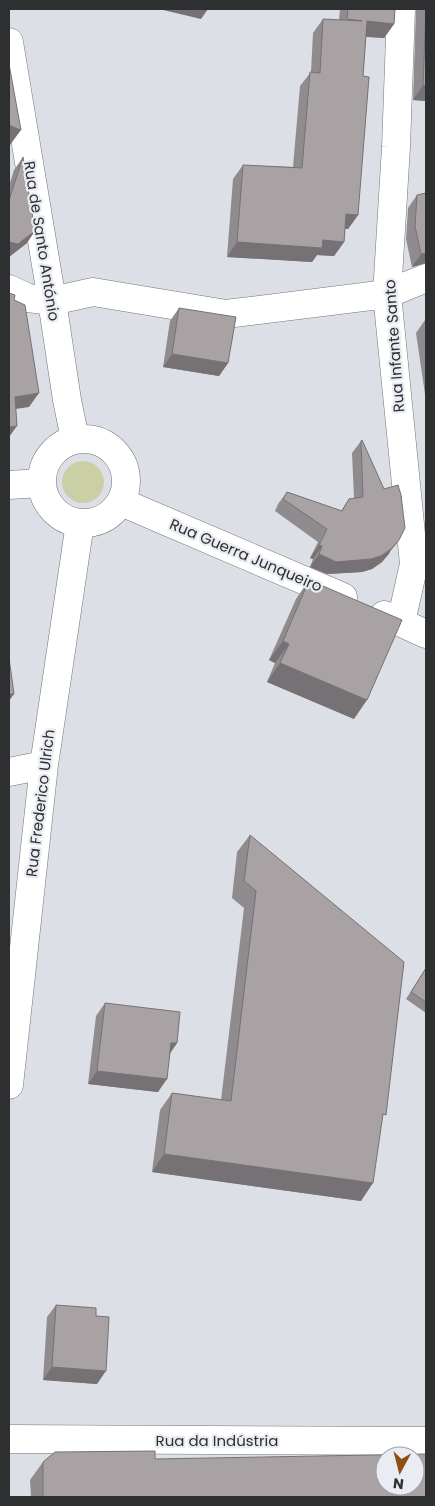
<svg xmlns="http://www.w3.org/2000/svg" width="435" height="1506" viewBox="0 0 435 1506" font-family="Poppins,sans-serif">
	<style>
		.grass { fill: #cbcfa5 }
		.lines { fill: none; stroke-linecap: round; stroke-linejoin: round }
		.street-casing { stroke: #72757a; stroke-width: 29 }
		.street { stroke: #fff; stroke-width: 28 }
		.wall { fill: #908b8e }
		.shaded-wall { fill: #767174 }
		.building { fill: #a8a2a5; stroke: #767174; fill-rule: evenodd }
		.labels { text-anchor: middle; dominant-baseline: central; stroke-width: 4.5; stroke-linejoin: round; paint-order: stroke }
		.street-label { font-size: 15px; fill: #2d2f31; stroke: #e9ecf2 }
	</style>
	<rect width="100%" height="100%" fill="#dcdfe5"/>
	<path class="grass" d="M62 482a21 21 0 1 1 42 0a21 21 0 1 1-42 0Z"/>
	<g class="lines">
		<g class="street-casing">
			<path id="street" d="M 9,42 L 52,301 L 67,400 L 75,439
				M 9,289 L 28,298 L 52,301 L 93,292 L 226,314 L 387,294 L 426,278
				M42 481a42 42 0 1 1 84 0a42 42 0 1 1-84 0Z
				M 9,485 L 41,483
				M 121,502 L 343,597
				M 384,615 L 426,634
				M 401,622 L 414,564 L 387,294 L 396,147 L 401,9
				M 9,772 L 44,765
				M 9,1085 L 44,765 L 80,523
				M 9,1439 L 426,1441"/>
		</g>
		<use href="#street" class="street"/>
	</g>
	<path class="wall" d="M 340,9 L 395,9 L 394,24 L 384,38 L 366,37 L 363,76 L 358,215 L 348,229 L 345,229 L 344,242 L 334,256 L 317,255 L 312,262 L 227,257 L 233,179 L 243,165 L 293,167 L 300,86 L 311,72 L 313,33 L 323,19 L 339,20 Z
		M 416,9 L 426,9 L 426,101 L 413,100 Z
		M 23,157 L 27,243 L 9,257 L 9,186 L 14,170 Z
		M 417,195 L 426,263 L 412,267 L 406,239 L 408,208 Z
		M 179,308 L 228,363 L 219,376 L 163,367 L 170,321 Z
		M 425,320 L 426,320 L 426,401 L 416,333 Z
		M 361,441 L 390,553 L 382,562 L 372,569 L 362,572 L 327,574 L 310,567 L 313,559 L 310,558 L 318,542 L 275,511 L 278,504 L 287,492 L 341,511 L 349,499 L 354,498 L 352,453 Z
		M 309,580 L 354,719 L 267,682 L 275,663 L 269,660 L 296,599 Z
		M 250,835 L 382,1121 L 361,1201 L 152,1172 L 160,1110 L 172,1093 L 221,1100 L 244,908 L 232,898 L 237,852 Z
		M 426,968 L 426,1013 L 406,999 Z
		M 105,1003 L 177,1043 L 169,1055 L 158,1092 L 88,1084 L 96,1016 Z
		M 56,1305 L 96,1316 L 97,1384 L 43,1380 L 47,1317 Z
		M 155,1459 L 426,1497 L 31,1497 L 30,1480 L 43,1462 Z"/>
	<path class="shaded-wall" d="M 159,9 L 208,9 L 201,19 Z
		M 367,21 L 394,24 L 384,38 L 357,36 Z
		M 423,85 L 426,86 L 426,101 L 413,100 Z
		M 9,125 L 21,130 L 10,145 L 9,144 Z
		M 346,214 L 358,215 L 348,229 L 336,228 Z
		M 35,231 L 27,243 L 9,257 L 9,242 Z
		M 323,240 L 344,242 L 334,256 L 317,255 L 312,262 L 227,257 L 237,242 Z
		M 426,253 L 426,263 L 412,267 L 421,254 Z
		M 172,354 L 228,363 L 219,376 L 163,367 Z
		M 39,393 L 29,407 L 9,410 L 15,397 Z
		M 17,426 L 9,437 L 9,427 Z
		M 399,540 L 382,562 L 372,569 L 362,572 L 327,574 L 310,567 L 319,554 Z
		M 319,545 L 322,546 L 313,559 L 310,558 Z
		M 283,641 L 289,644 L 275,663 L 269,660 Z
		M 280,663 L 367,700 L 354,719 L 267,682 Z
		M 9,694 L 14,694 L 9,701 Z
		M 171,1043 L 177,1043 L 168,1056 Z
		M 97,1071 L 167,1079 L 158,1092 L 88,1084 Z
		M 164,1154 L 373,1183 L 361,1201 L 152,1172 Z
		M 52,1367 L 106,1371 L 97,1384 L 43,1380 Z"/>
	<path class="building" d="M 348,9 L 395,9 L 394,24 L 367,21 L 363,76 L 369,77 L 358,215 L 346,214 L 344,242 L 323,240 L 322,248 L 237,242 L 243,165 L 302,168 L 310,72 L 320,73 L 323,19 L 362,21 L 347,19 Z
		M 426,9 L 426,86 L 423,85 Z
		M 9,64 L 21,130 L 9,125 Z
		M 23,157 L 35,231 L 18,244 L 9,242 L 9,200 Z
		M 426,193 L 426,253 L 421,254 L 415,226 L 417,195 Z
		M 9,293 L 15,295 L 14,300 L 25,305 L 39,393 L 15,397 L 17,426 L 9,427 Z
		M 179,308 L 236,317 L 228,363 L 172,354 Z
		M 362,440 L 384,489 L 398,485 L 401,495 L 405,528 L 399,540 L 391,549 L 381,556 L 371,559 L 336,562 L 319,554 L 322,546 L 319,545 L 327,529 L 283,499 L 287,492 L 342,511 L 349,499 L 363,497 L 361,441 Z
		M 309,580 L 402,620 L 367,700 L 280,663 L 289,644 L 283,641 Z
		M 9,658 L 14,694 L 9,694 Z
		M 250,835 L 404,962 L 386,1115 L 383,1114 L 373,1183 L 164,1154 L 172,1093 L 231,1101 L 256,891 L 244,881 Z
		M 426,968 L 426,1002 L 411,992 Z
		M 105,1003 L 180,1012 L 177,1043 L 171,1043 L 167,1079 L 97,1071 Z
		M 56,1305 L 96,1308 L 96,1316 L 109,1317 L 106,1371 L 52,1367 Z
		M 155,1451 L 155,1459 L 426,1454 L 426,1497 L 43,1497 L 43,1462 L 55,1452 ZM 385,1456 L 415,1456 L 415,1486 L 385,1486 Z"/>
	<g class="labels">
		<g class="street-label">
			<text transform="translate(42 241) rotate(81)">Rua de Santo António</text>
			<text transform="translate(394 346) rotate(-94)">Rua Infante Santo</text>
			<text transform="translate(246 555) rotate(23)">Rua Guerra Junqueiro</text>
			<text transform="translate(40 803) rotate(-83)">Rua Frederico Ulrich</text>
			<text x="217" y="1440">Rua da Indústria</text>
		</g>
	</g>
	<rect width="435" height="1506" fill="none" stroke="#2d2f31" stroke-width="20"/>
	<g transform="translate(400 1471) rotate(187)"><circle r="24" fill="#e9ecf2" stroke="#9ea0a5"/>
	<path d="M0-4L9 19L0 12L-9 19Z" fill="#8e4f16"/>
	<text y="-8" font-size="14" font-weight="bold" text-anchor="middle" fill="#2d2f31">N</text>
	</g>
</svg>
